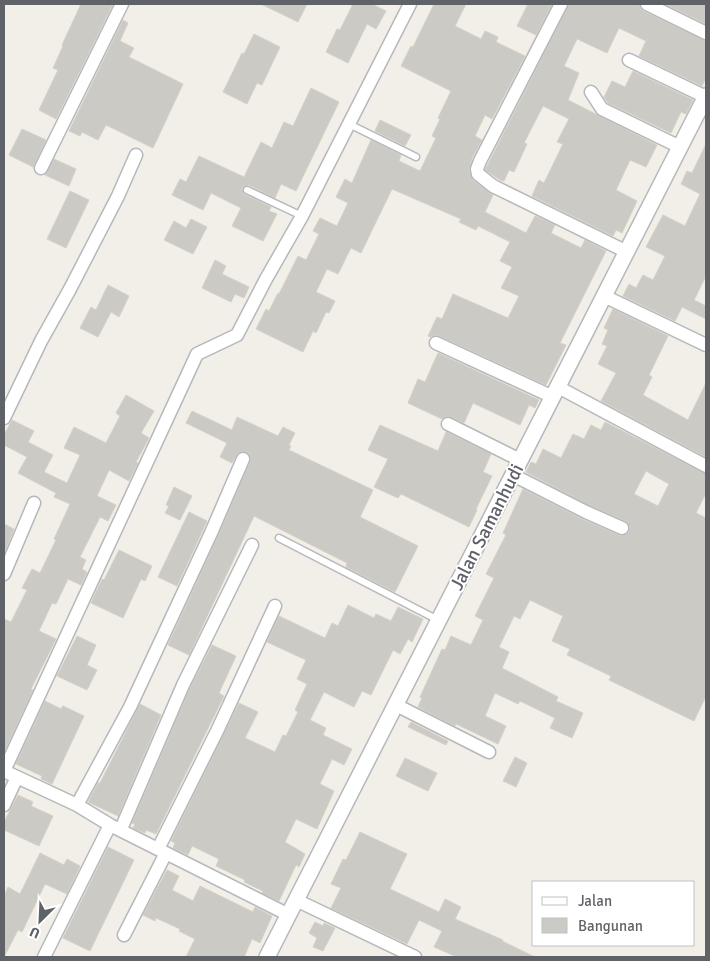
<svg xmlns="http://www.w3.org/2000/svg" width="710" height="961" viewBox="0 0 710 961" font-family="Signika,sans-serif">
	<style>
		.building { fill: #cccac5; stroke: #d6d1c6; fill-rule: evenodd }
		.lines { fill: none; stroke-linecap: round; stroke-linejoin: round }
		.service-casing { stroke: #b5b8bc; stroke-width: 9 }
		.minor-casing { stroke: #b5b8bc; stroke-width: 15 }
		.tertiary-casing { stroke: #b5b8bc; stroke-width: 18 }
		.service { stroke: #fff; stroke-width: 6 }
		.minor { stroke: #fff; stroke-width: 12 }
		.tertiary { stroke: #fff; stroke-width: 15 }
		.labels { text-anchor: middle; dominant-baseline: central; stroke-width: 4; stroke-linejoin: round; paint-order: stroke }
		.street-label { font-size: 19px; fill: #5f6368; stroke: #fff }
	</style>
	<rect width="100%" height="100%" fill="#f1efe8"/>
	<path class="building" d="M 81,4 L 113,4 L 56,119 L 39,110 L 58,70 L 53,68 L 63,46 L 62,45 Z
		M 261,4 L 307,4 L 298,22 Z
		M 353,4 L 372,4 L 386,11 L 376,29 L 367,24 L 348,63 L 326,52 L 337,29 L 340,30 Z
		M 434,4 L 466,4 L 455,26 L 481,39 L 485,31 L 498,37 L 496,42 L 525,56 L 492,119 L 485,115 L 475,136 L 482,140 L 472,158 L 469,171 L 473,180 L 493,195 L 485,212 L 526,233 L 535,216 L 555,225 L 551,233 L 581,248 L 585,240 L 606,251 L 560,343 L 566,345 L 546,385 L 439,336 L 435,335 L 430,337 L 428,336 L 437,317 L 442,319 L 453,294 L 508,318 L 519,296 L 501,288 L 512,267 L 500,261 L 510,242 L 478,226 L 476,230 L 459,222 L 461,219 L 392,189 L 361,253 L 351,248 L 338,274 L 327,269 L 316,292 L 335,301 L 329,313 L 326,312 L 316,333 L 313,331 L 303,352 L 256,329 L 266,309 L 269,311 L 278,293 L 279,294 L 298,256 L 306,260 L 319,234 L 313,231 L 320,218 L 337,226 L 348,203 L 336,197 L 345,179 L 352,183 L 371,140 L 401,155 L 399,161 L 420,171 L 436,138 L 432,136 L 440,119 L 438,118 L 451,91 L 401,66 L 411,46 L 413,47 Z
		M 528,4 L 552,4 L 536,35 L 517,26 Z
		M 569,4 L 639,4 L 640,8 L 643,11 L 706,41 L 706,78 L 702,86 L 639,56 L 646,41 L 619,28 L 607,53 L 577,39 L 564,66 L 579,73 L 568,100 L 657,145 L 646,167 L 630,160 L 616,190 L 637,201 L 622,233 L 616,230 L 613,236 L 532,196 L 539,180 L 544,183 L 563,144 L 557,142 L 569,119 L 543,106 L 524,143 L 527,144 L 514,172 L 509,170 L 504,181 L 500,180 L 485,170 Z
		M 665,4 L 706,4 L 706,24 Z
		M 123,20 L 128,23 L 120,41 L 134,48 L 129,57 L 183,84 L 153,148 L 106,125 L 98,140 L 82,132 L 80,136 L 69,131 Z
		M 254,34 L 280,47 L 262,85 L 257,83 L 247,104 L 223,92 L 242,53 L 244,54 Z
		M 633,71 L 693,100 L 686,114 L 681,112 L 671,133 L 608,103 L 604,97 L 612,81 L 625,87 Z
		M 311,88 L 339,102 L 296,191 L 281,184 L 275,198 L 249,185 L 245,186 L 242,188 L 244,194 L 271,207 L 269,211 L 277,214 L 263,241 L 232,226 L 241,208 L 211,193 L 203,210 L 172,195 L 180,179 L 186,182 L 199,156 L 244,177 L 261,142 L 272,148 L 284,122 L 293,126 Z
		M 380,120 L 411,135 L 405,146 L 375,131 Z
		M 22,129 L 46,140 L 33,167 L 9,155 Z
		M 706,144 L 706,276 L 694,300 L 706,306 L 706,319 L 682,307 L 675,321 L 623,296 L 629,284 L 636,288 L 643,275 L 653,280 L 665,256 L 646,247 L 663,215 L 685,226 L 700,194 L 681,184 L 687,171 L 692,173 Z
		M 54,159 L 76,169 L 69,186 L 45,175 Z
		M 70,191 L 89,200 L 66,248 L 47,239 Z
		M 191,219 L 207,227 L 193,254 L 164,240 L 174,221 L 186,228 Z
		M 215,260 L 226,266 L 222,274 L 249,287 L 244,298 L 235,294 L 231,302 L 202,288 Z
		M 108,285 L 129,296 L 119,317 L 111,312 L 98,337 L 80,328 L 91,307 L 96,310 Z
		M 613,309 L 668,336 L 649,375 L 652,377 L 643,395 L 688,420 L 706,383 L 706,457 L 601,401 L 616,373 L 598,364 L 607,346 L 602,344 L 608,330 L 604,328 Z
		M 438,353 L 539,400 L 535,408 L 529,405 L 520,425 L 473,403 L 464,423 L 448,416 L 442,419 L 408,403 L 418,379 L 425,382 Z
		M 126,395 L 154,411 L 141,433 L 149,438 L 136,462 L 138,463 L 129,481 L 109,470 L 97,496 L 116,505 L 108,521 L 100,517 L 80,557 L 86,560 L 82,569 L 87,572 L 81,585 L 68,579 L 56,604 L 52,603 L 39,631 L 56,639 L 31,689 L 33,690 L 4,752 L 4,619 L 11,622 L 27,590 L 22,588 L 32,569 L 40,573 L 56,540 L 54,539 L 70,504 L 54,497 L 56,493 L 18,473 L 27,457 L 4,445 L 4,435 L 12,420 L 34,431 L 28,442 L 53,455 L 44,472 L 67,483 L 80,455 L 64,448 L 74,427 L 106,443 L 120,416 L 116,413 Z
		M 192,411 L 232,430 L 237,417 L 278,436 L 283,427 L 295,433 L 289,445 L 291,446 L 289,450 L 373,490 L 360,517 L 418,546 L 395,592 L 346,567 L 347,563 L 254,516 L 189,655 L 168,645 L 218,536 L 251,459 L 249,454 L 243,451 L 238,453 L 232,463 L 220,457 L 227,443 L 186,423 Z
		M 605,422 L 706,474 L 706,493 L 696,513 L 706,518 L 706,696 L 694,721 L 609,680 L 611,676 L 567,655 L 570,649 L 552,641 L 563,616 L 530,600 L 520,619 L 514,616 L 499,647 L 509,652 L 502,668 L 558,697 L 556,701 L 583,713 L 572,738 L 550,728 L 555,718 L 520,701 L 518,704 L 495,693 L 485,716 L 506,726 L 498,744 L 456,724 L 455,726 L 418,707 L 422,698 L 420,697 L 426,684 L 442,649 L 445,650 L 451,636 L 471,645 L 483,620 L 475,616 L 494,578 L 486,574 L 506,535 L 503,533 L 523,489 L 582,519 L 619,535 L 623,536 L 629,532 L 630,527 L 625,521 L 589,505 L 526,472 L 531,462 L 536,464 L 543,449 L 561,458 L 573,434 L 584,439 L 591,425 L 601,430 ZM 646,471 L 669,484 L 658,506 L 634,494 Z
		M 380,425 L 438,451 L 446,432 L 491,454 L 483,472 L 492,476 L 476,509 L 477,510 L 469,527 L 401,494 L 398,498 L 374,487 L 388,459 L 368,450 Z
		M 174,487 L 192,496 L 180,520 L 165,513 L 169,506 L 166,505 Z
		M 189,512 L 207,521 L 177,586 L 158,577 Z
		M 4,524 L 14,529 L 4,554 Z
		M 119,550 L 152,566 L 145,581 L 141,579 L 123,618 L 91,603 L 102,579 L 104,580 Z
		M 348,605 L 374,618 L 376,614 L 391,621 L 398,607 L 423,619 L 412,642 L 408,639 L 400,654 L 393,650 L 371,695 L 362,691 L 354,707 L 324,692 L 310,720 L 326,728 L 323,735 L 352,749 L 344,765 L 332,759 L 320,784 L 334,791 L 317,829 L 296,819 L 285,842 L 305,854 L 299,867 L 296,865 L 279,901 L 262,893 L 263,891 L 244,882 L 245,880 L 216,866 L 219,859 L 192,846 L 188,855 L 173,848 L 175,843 L 171,841 L 239,703 L 258,712 L 245,738 L 275,752 L 283,735 L 286,736 L 298,712 L 295,710 L 307,684 L 297,679 L 306,660 L 267,642 L 279,616 L 325,638 L 332,623 L 338,626 Z
		M 77,636 L 96,645 L 87,665 L 97,670 L 87,690 L 57,676 Z
		M 212,645 L 236,656 L 219,693 L 224,696 L 156,834 L 146,830 L 145,833 L 133,828 L 135,824 L 132,823 L 190,688 Z
		M 45,701 L 61,709 L 63,706 L 84,716 L 52,784 L 41,779 L 42,776 L 16,764 Z
		M 140,704 L 161,715 L 118,816 L 88,802 L 98,783 L 100,783 Z
		M 411,722 L 448,741 L 446,745 L 408,727 Z
		M 515,757 L 527,763 L 516,787 L 503,781 Z
		M 405,758 L 437,773 L 428,791 L 396,776 Z
		M 18,795 L 33,802 L 31,806 L 53,816 L 39,846 L 4,830 L 4,822 Z
		M 360,832 L 407,854 L 390,889 L 439,912 L 445,899 L 461,907 L 455,919 L 503,940 L 502,941 L 535,957 L 457,957 L 434,947 L 442,931 L 419,920 L 407,944 L 331,908 L 341,888 L 331,884 L 343,859 L 346,860 Z
		M 108,847 L 134,860 L 90,951 L 63,938 Z
		M 40,853 L 64,865 L 67,859 L 80,866 L 67,894 L 45,884 L 22,932 L 18,930 L 4,957 L 4,896 L 8,887 L 20,894 Z
		M 167,870 L 179,876 L 172,890 L 193,901 L 200,886 L 253,912 L 255,907 L 272,916 L 260,943 L 252,939 L 244,957 L 186,957 L 195,939 L 179,931 L 180,929 L 156,918 L 155,921 L 143,915 Z
		M 315,922 L 323,926 L 324,923 L 335,928 L 323,951 L 313,947 L 317,938 L 309,933 Z"/>
	<g class="lines">
		<g class="service-casing">
			<path id="service" d="M 349,124 L 416,157
				M 247,190 L 302,216
				M 279,538 L 438,620"/>
		</g>
		<g class="minor-casing">
			<path id="minor" d="M 561,4 L 480,161 L 477,169 L 478,174 L 493,186 L 627,252
				M 647,4 L 706,33
				M 629,60 L 706,97
				M 591,92 L 602,109 L 680,147
				M 41,168 L 122,4
				M 604,296 L 706,345
				M 436,343 L 553,397
				M 558,387 L 706,466
				M 4,418 L 41,341 L 70,289 L 118,196 L 136,155
				M 448,424 L 520,460
				M 513,475 L 586,512 L 622,528
				M 4,574 L 34,503
				M 396,705 L 489,752
				M 4,771 L 197,354 L 237,335 L 266,279 L 302,216 L 410,4
				M 4,771 L 77,805 L 110,825 L 289,915
				M 4,805 L 17,777
				M 77,805 L 130,707 L 211,533 L 243,459
				M 121,829 L 183,685 L 252,545
				M 158,849 L 218,729 L 275,606
				M 296,900 L 415,957
				M 124,935 L 166,853
				M 44,957 L 110,825"/>
		</g>
		<g class="tertiary-casing">
			<path id="tertiary" d="M 267,957 L 706,96"/>
		</g>
		<use href="#service" class="service"/>
		<use href="#minor" class="minor"/>
		<use href="#tertiary" class="tertiary"/>
	</g>
	<g class="labels">
		<g class="street-label">
			<text transform="translate(487 527) rotate(-63)">Jalan Samanhudi</text>
		</g>
	</g>
	<rect width="710" height="961" fill="none" stroke="#5f6368" stroke-width="10"/>
	<rect x="532" y="881" width="162" height="65" fill="#ffffff" stroke="#bfc1c3"/>
	<rect x="542" y="897" width="25" height="8" fill="#ffffff" stroke="#bfc1c3"/>
	<text x="578" y="906" font-size="15" fill="#5f6368">Jalan</text>
	<rect x="542" y="918" width="25" height="15" fill="#cccac5" stroke="#bfc1c3"/>
	<text x="578" y="931" font-size="15" fill="#5f6368">Bangunan</text>
	<g transform="translate(40 921) rotate(204)" stroke="#ffffff" stroke-width="4" paint-order="stroke">
	<path d="M0-4L9 19L0 12L-9 19Z" fill="#5f6368"/>
	<text y="-8" font-size="14" font-weight="bold" text-anchor="middle" fill="#5f6368">U</text>
	</g>
</svg>
